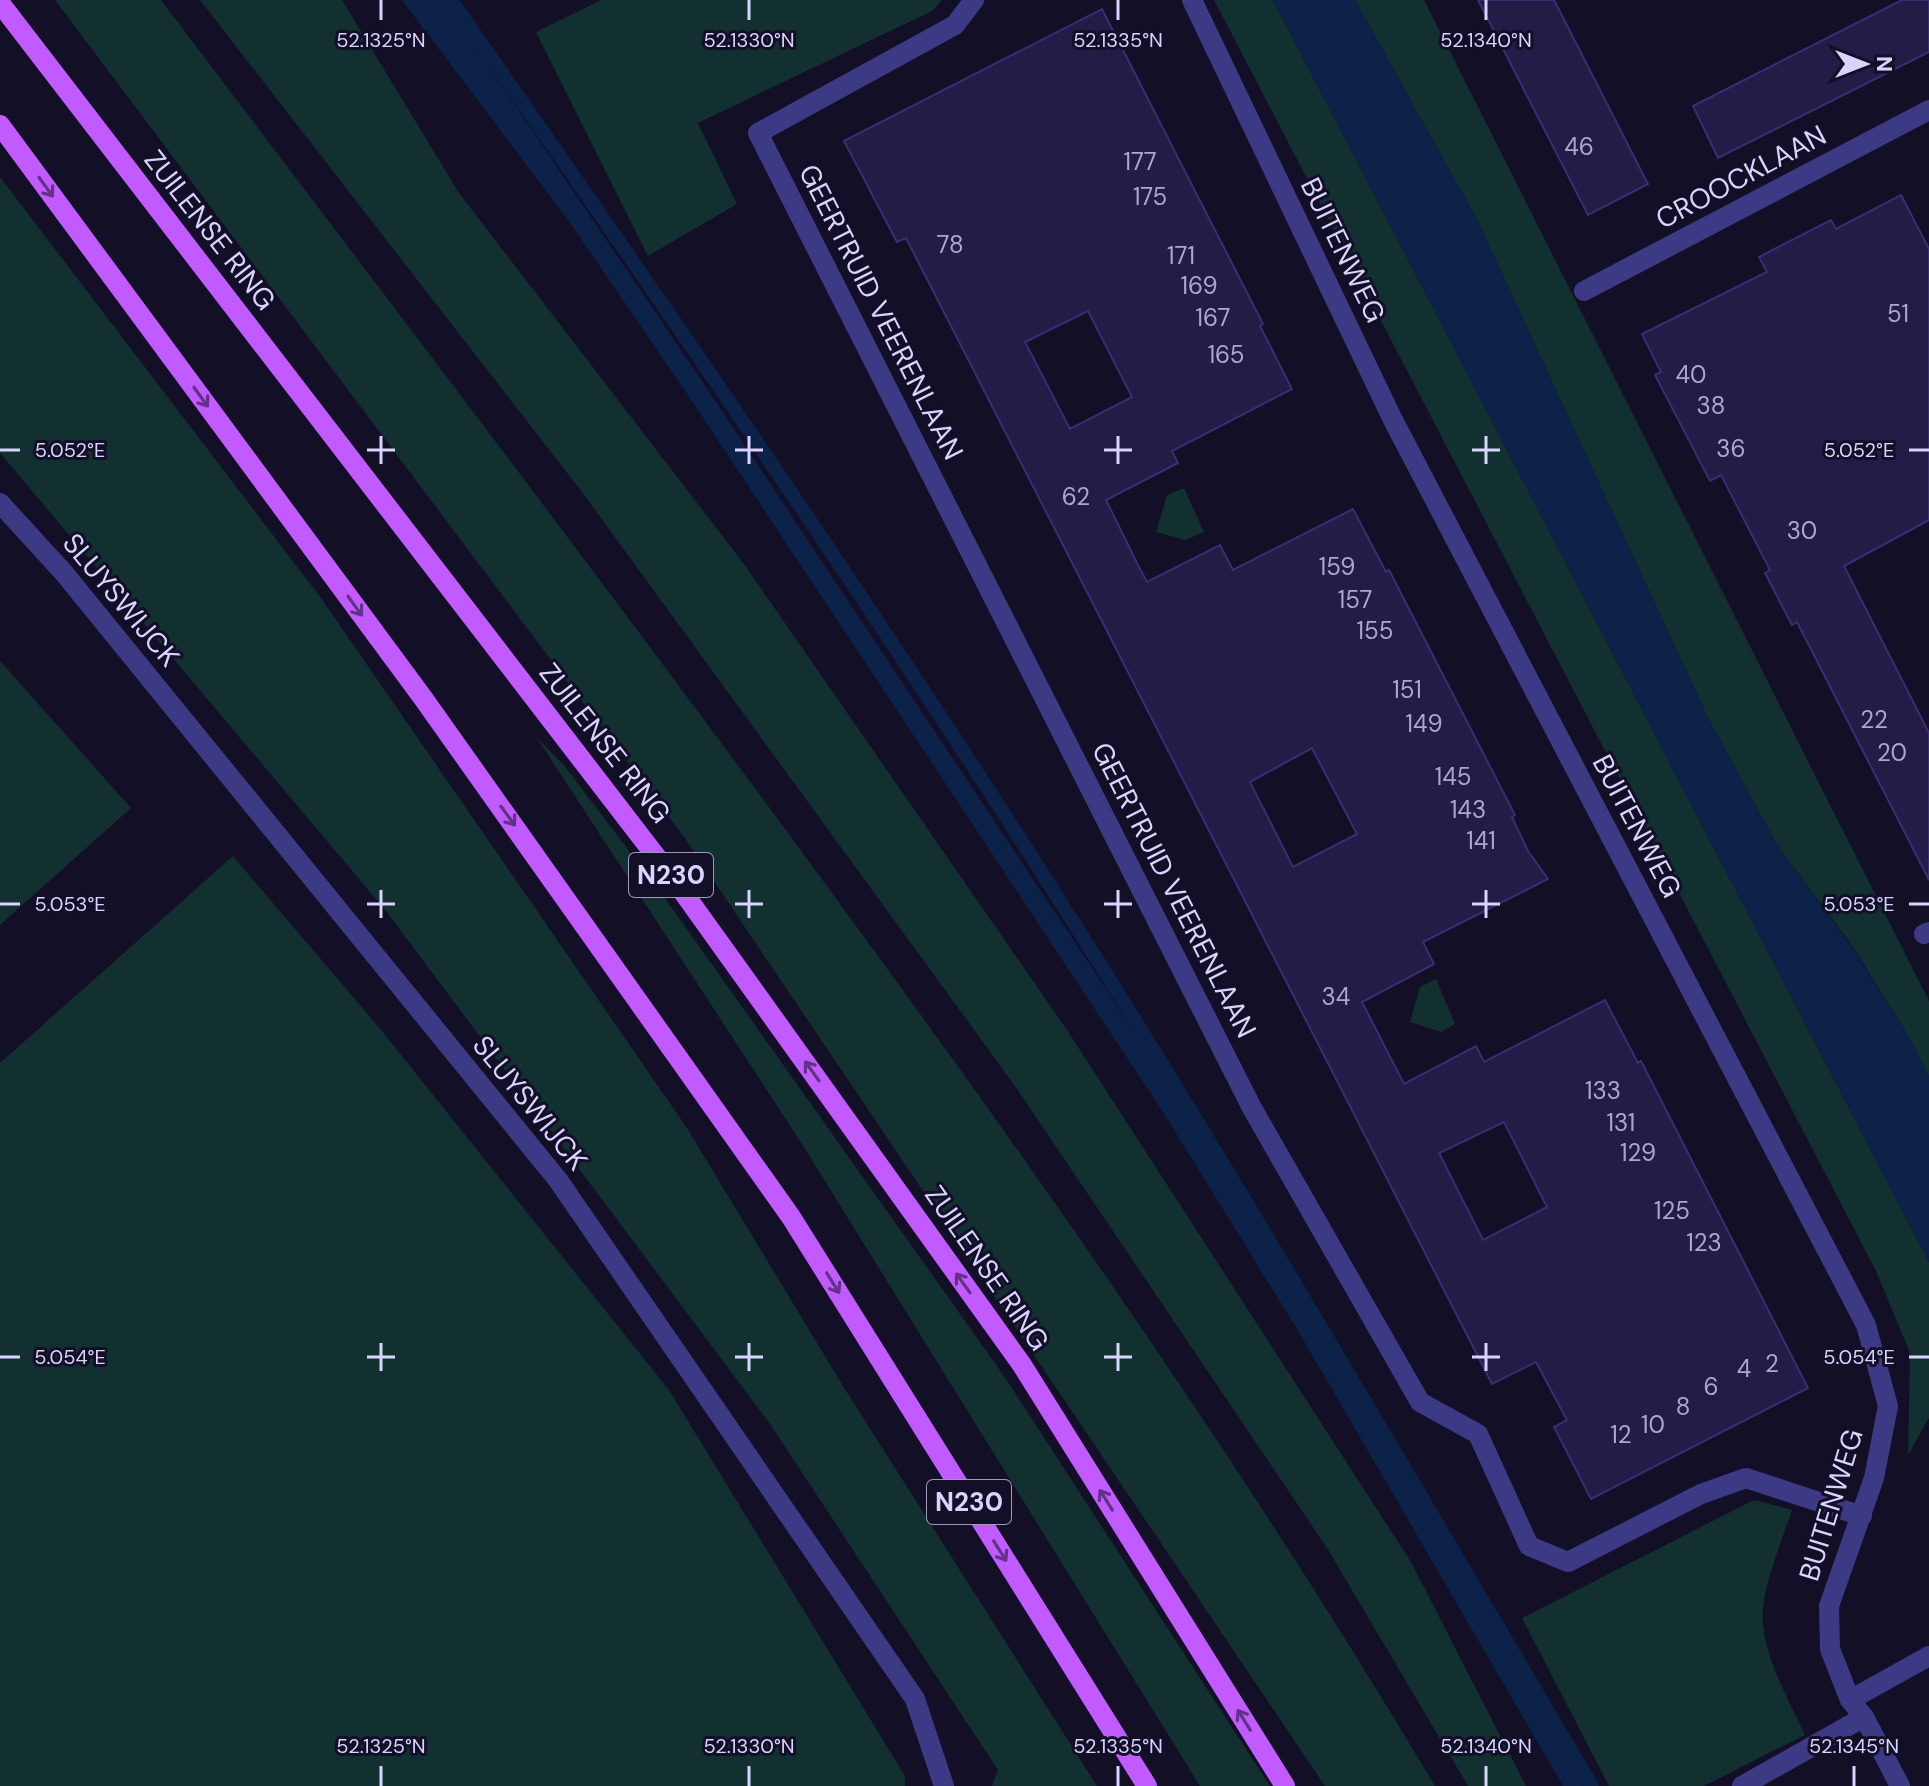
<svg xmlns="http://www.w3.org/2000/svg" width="1929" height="1786" viewBox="0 0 1929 1786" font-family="'DM Sans',sans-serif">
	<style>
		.green { fill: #12302f }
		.water { fill: #0c2248 }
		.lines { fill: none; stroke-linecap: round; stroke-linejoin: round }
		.stream { stroke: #0c2248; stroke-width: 14 }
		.building { fill: #241b47; stroke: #3b2d73; stroke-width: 2; fill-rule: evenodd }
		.minor { stroke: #3d3a85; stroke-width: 20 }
		.major { stroke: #c25bff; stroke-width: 20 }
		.oneway { stroke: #623188 }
		.ticks { fill: none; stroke: #d9d4ff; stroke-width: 3 }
		.labels { text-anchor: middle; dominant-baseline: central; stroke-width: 6; stroke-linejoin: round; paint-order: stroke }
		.number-label { font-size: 24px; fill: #aca6d1 }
		.shield { fill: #130f26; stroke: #9e99be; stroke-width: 2 }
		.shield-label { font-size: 26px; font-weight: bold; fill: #d9d4ff }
		.street-label { font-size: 28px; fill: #d9d4ff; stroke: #130f26 }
		.ticks-label { font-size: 20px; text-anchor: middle; fill: #d9d4ff; stroke: #130f26; stroke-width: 6; stroke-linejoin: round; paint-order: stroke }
	</style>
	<rect width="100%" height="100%" fill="#130f26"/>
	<path class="green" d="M 55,0 L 161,0 C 383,293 606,585 824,882 C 1039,1175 1249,1473 1435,1786 L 1325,1786 L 684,837 Z
		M 200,0 L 342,0 L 459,193 L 744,564 L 1067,1030 L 1411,1562 L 1526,1786 L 1468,1786 L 1327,1548 L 1015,1086 L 582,492 Z
		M 601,0 L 942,0 L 932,11 L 698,123 L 737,204 L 648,256 L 536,32 Z
		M 1214,0 L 1273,0 L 1929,1262 L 1929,1418 L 1908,1455 L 1910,1353 L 1876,1271 Z
		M 1355,0 L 1424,0 L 1929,1001 L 1929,1077 L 1909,1037 L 1851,944 L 1777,845 L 1709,720 L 1477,220 Z
		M 0,177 L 321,598 L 687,1128 L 843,1386 L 1097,1786 L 992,1786 L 998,1770 L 770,1424 L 386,911 L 0,453 Z
		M 1184,488 L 1204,532 L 1185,540 L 1156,532 L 1167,495 Z
		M 0,661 L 131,808 L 0,925 Z
		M 537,738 L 563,764 L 667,901 L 1004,1376 L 1270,1786 L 1200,1786 L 802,1144 Z
		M 233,856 L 382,1031 L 669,1390 L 905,1776 L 905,1786 L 0,1786 L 0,1063 Z
		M 1436,979 L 1455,1024 L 1441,1032 L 1410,1022 L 1420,987 Z
		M 1754,1500 L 1792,1510 C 1782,1541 1760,1591 1763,1624 C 1767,1663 1789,1700 1805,1735 L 1704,1786 L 1609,1786 L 1522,1618 Z"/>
	<path class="water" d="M 402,0 L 444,0 L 706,387 L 1179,1099 L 1313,1320 L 1584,1786 L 1563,1786 L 1297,1329 L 1163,1112 L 690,398 L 570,223 Z
		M 1273,0 L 1355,0 L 1477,220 L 1709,720 L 1777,845 L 1850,944 L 1909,1037 L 1929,1077 L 1929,1262 Z"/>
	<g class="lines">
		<path class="stream" d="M 451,0 C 697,352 942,706 1167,1072 C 1312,1308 1451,1548 1592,1786"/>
	</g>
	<path class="building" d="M 1478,0 L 1554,0 L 1648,184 L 1588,215 Z
		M 1902,0 L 1929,0 L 1929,52 L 1718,158 L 1693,106 Z
		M 1102,9 L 1263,324 L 1260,326 L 1292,389 L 1172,451 L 1178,463 L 1106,500 L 1139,567 L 1147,582 L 1220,545 L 1233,570 L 1353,509 L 1386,572 L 1389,570 L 1515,815 L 1512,817 L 1528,851 L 1548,879 L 1423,942 L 1434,964 L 1362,1002 L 1404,1084 L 1476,1046 L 1484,1062 L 1605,1000 L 1638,1063 L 1641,1061 L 1808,1388 L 1591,1499 L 1554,1427 L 1567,1420 L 1536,1362 L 1492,1384 L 906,238 L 897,242 L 844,141 ZM 1088,311 L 1132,397 L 1070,429 L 1025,342 ZM 1312,748 L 1357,834 L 1293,867 L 1250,782 ZM 1504,1122 L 1547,1207 L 1483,1240 L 1439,1153 Z
		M 1901,195 L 1929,249 L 1929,520 L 1844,566 L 1929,733 L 1929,880 L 1797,622 L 1792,625 L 1765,573 L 1770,570 L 1721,475 L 1710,481 L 1655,375 L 1661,372 L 1642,334 L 1767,272 L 1759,257 L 1831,220 L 1836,229 Z"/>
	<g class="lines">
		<path class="minor" d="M 974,0 L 955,25 L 758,133 L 1252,1108 L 1420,1402 L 1478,1434 L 1529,1546 L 1568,1562 L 1701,1494 L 1746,1478 L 1862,1516
			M 1192,0 L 1392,418 L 1866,1325 L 1888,1406 L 1874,1478 L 1829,1606 L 1830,1649 L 1850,1700 L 1864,1717 L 1900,1786
			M 1584,291 L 1929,110
			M 0,503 L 64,573 L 558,1180 L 915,1699 L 944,1786
			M 1924,934 L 1929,932
			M 1850,1700 L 1929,1656
			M 1742,1786 L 1864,1717"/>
		<path class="major" d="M 0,3 L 678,885 L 1022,1365 L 1285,1786
			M 0,125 L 423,698 L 791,1217 L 1147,1786"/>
	</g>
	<defs><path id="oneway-shaft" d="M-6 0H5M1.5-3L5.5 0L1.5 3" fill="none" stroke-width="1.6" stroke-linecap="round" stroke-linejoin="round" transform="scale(2)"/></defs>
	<g class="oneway">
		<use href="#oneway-shaft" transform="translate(46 187) rotate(54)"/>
		<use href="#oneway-shaft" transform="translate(201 397) rotate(54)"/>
		<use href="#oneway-shaft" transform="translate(355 606) rotate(54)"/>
		<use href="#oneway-shaft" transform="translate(508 816) rotate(54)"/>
		<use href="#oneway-shaft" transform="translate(812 1071) rotate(-126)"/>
		<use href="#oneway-shaft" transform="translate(833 1283) rotate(58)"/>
		<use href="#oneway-shaft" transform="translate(963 1283) rotate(-126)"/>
		<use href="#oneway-shaft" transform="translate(1106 1500) rotate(-122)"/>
		<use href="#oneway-shaft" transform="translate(1000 1551) rotate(58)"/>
		<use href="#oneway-shaft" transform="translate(1244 1720) rotate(-122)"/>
	</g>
	<path class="ticks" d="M 381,0 L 381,20M 749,0 L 749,20M 1118,0 L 1118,20M 1486,0 L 1486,20M 381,436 L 381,464M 749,436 L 749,464M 1118,436 L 1118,464M 1486,436 L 1486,464M 0,450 L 20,450M 367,450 L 395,450M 735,450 L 763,450M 1104,450 L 1132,450M 1472,450 L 1500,450M 1909,450 L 1929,450M 381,890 L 381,918M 749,890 L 749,918M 1118,890 L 1118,918M 1486,890 L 1486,918M 0,904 L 20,904M 367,904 L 395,904M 735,904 L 763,904M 1104,904 L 1132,904M 1472,904 L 1500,904M 1909,904 L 1929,904M 381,1343 L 381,1371M 749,1343 L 749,1371M 1118,1343 L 1118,1371M 1486,1343 L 1486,1371M 0,1357 L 20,1357M 367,1357 L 395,1357M 735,1357 L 763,1357M 1104,1357 L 1132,1357M 1472,1357 L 1500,1357M 1909,1357 L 1929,1357M 381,1766 L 381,1786M 749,1766 L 749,1786M 1118,1766 L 1118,1786M 1486,1766 L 1486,1786M 1854,1766 L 1854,1786"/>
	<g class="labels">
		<g class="number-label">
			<text x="1579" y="146">46</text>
			<text x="1140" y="161">177</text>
			<text x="1150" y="196">175</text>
			<text x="950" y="244">78</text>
			<text x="1181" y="255">171</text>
			<text x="1199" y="285">169</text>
			<text x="1898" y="313">51</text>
			<text x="1213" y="317">167</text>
			<text x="1226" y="354">165</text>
			<text x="1691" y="374">40</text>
			<text x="1711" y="405">38</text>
			<text x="1731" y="448">36</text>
			<text x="1076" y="496">62</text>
			<text x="1802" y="530">30</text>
			<text x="1337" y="566">159</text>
			<text x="1355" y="599">157</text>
			<text x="1375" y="630">155</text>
			<text x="1407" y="689">151</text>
			<text x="1874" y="719">22</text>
			<text x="1424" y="723">149</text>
			<text x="1892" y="752">20</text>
			<text x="1453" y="776">145</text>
			<text x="1468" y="809">143</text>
			<text x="1481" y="840">141</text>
			<text x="1336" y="996">34</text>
			<text x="1603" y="1090">133</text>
			<text x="1621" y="1122">131</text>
			<text x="1638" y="1152">129</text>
			<text x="1672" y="1210">125</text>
			<text x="1704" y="1242">123</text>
			<text x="1772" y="1363">2</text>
			<text x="1744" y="1368">4</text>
			<text x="1711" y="1386">6</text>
			<text x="1683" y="1406">8</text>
			<text x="1653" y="1424">10</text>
			<text x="1621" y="1434">12</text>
		</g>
		<g class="shield">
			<rect x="629" y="853" width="84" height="44" rx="6"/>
			<rect x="927" y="1480" width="84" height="44" rx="6"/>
		</g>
		<g class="shield-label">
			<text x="671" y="875">N230</text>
			<text x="969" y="1502">N230</text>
		</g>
		<g class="street-label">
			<text transform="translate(1741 177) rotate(-28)">CROOCKLAAN</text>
			<text transform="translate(210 230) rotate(52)">ZUILENSE RING</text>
			<text transform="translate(1343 250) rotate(64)">BUITENWEG</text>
			<text transform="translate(881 312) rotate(63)">GEERTRUID VEERENLAAN</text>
			<text transform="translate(121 600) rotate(50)">SLUYSWIJCK</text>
			<text transform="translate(605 743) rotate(52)">ZUILENSE RING</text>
			<text transform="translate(1637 826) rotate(62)">BUITENWEG</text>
			<text transform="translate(1174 890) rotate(63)">GEERTRUID VEERENLAAN</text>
			<text transform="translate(530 1103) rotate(51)">SLUYSWIJCK</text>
			<text transform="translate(987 1268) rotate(55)">ZUILENSE RING</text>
			<text transform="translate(1831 1505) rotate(-73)">BUITENWEG</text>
		</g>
	</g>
	<g class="ticks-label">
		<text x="381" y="47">52.1325°N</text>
		<text x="749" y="47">52.1330°N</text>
		<text x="1118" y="47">52.1335°N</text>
		<text x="1486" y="47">52.1340°N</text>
		<text x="1859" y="457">5.052°E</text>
		<text x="70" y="457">5.052°E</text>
		<text x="1859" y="911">5.053°E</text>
		<text x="70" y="911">5.053°E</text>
		<text x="70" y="1364">5.054°E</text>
		<text x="1859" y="1364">5.054°E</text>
		<text x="381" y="1753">52.1325°N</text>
		<text x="749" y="1753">52.1330°N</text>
		<text x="1118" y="1753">52.1335°N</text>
		<text x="1486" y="1753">52.1340°N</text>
		<text x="1854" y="1753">52.1345°N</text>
	</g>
	<g transform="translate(1865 64) rotate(90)" stroke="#130f26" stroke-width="6" paint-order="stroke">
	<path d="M0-6L14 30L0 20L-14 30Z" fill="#d9d4ff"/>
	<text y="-12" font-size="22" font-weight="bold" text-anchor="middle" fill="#d9d4ff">N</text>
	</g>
</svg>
